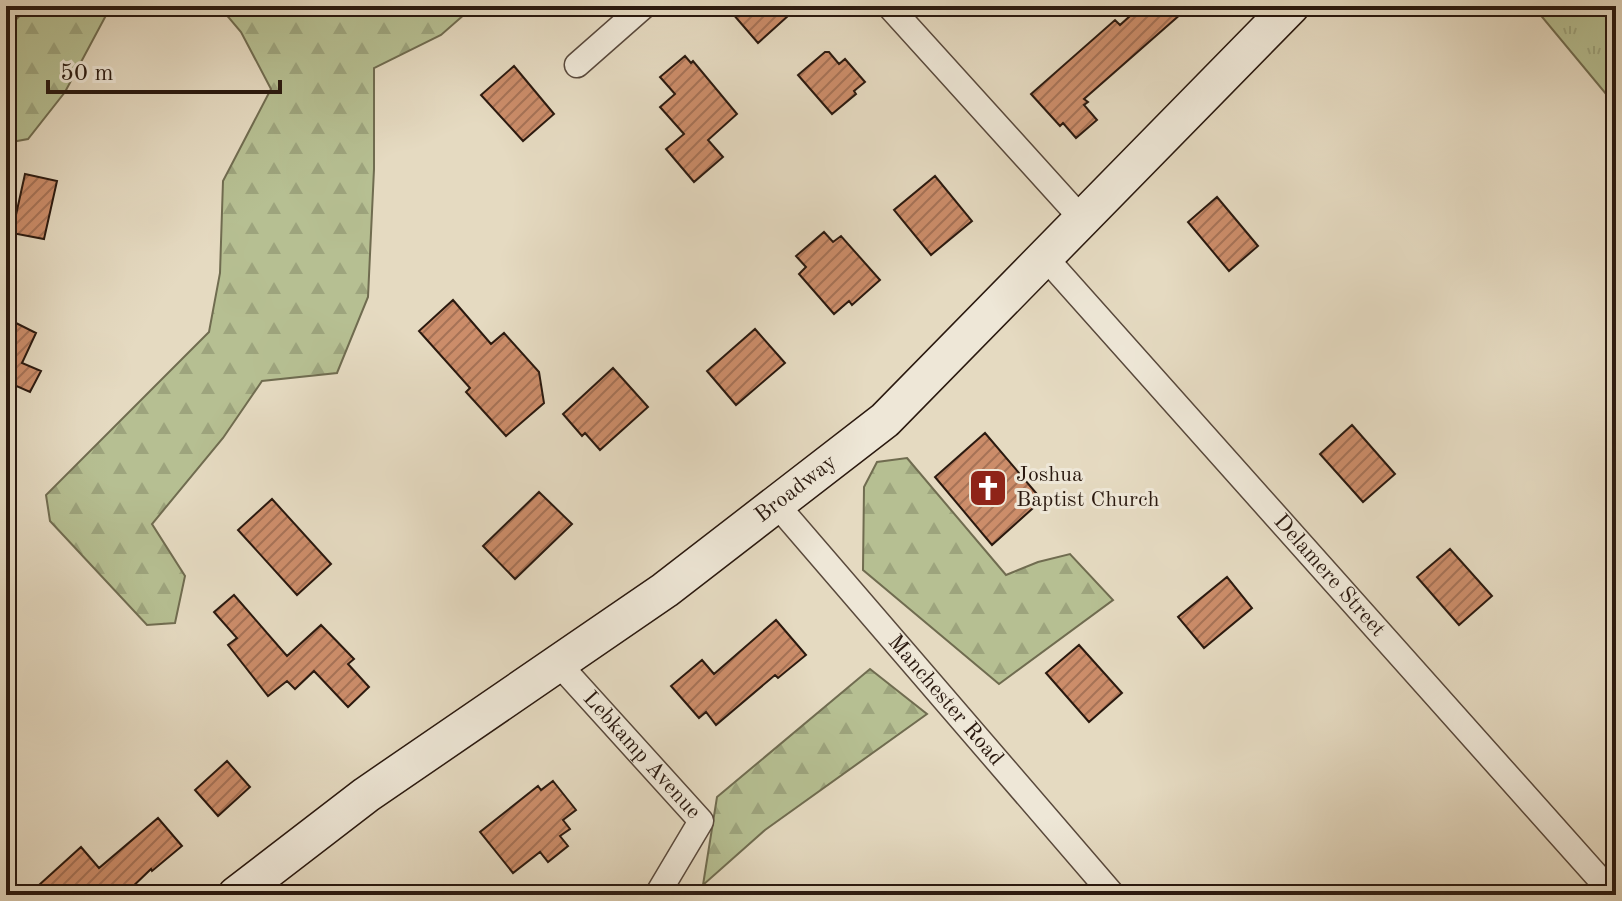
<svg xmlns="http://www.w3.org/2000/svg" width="1622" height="901" viewBox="0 0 1622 901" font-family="'Old Standard TT',serif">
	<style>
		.forest { fill: url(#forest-firs); stroke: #706c50; stroke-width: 2 }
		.park { fill: url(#park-tufts); stroke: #706c50; stroke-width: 2 }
		.building { fill: url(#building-hatch); stroke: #2a190f; stroke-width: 2 }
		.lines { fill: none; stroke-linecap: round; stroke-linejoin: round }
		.minor-casing { stroke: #59493c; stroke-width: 27 }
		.secondary-casing { stroke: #2a190f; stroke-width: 39 }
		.minor { stroke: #eee7d7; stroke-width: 24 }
		.secondary { stroke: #eee7d7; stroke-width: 36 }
		.labels { text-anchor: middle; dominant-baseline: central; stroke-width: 6; stroke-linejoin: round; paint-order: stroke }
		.poi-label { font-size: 22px; fill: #2a190f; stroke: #eee7d7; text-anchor: start }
		.street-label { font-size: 22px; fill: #2a190f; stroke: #eee7d7 }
	</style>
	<defs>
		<pattern id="forest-firs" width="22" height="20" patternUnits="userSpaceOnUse" patternTransform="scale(2)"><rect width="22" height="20" fill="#b6bf92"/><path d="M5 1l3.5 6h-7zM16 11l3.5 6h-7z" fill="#9da47d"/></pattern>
		<pattern id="park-tufts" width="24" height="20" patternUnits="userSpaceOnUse" patternTransform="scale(2)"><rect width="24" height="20" fill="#b6bf92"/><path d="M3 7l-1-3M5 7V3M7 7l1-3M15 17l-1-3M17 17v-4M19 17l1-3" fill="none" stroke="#9da47d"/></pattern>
		<pattern id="building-hatch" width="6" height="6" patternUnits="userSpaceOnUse" patternTransform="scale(2)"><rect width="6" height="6" fill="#cc8d6a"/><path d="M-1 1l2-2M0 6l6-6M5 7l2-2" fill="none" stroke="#a67256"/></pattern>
	</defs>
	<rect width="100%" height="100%" fill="#e5dac1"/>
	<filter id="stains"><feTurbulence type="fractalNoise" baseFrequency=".0025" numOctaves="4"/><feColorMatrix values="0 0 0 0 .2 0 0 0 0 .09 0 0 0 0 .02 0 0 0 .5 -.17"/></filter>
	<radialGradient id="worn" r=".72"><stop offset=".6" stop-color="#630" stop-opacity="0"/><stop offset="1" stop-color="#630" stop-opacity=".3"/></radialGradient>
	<path class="forest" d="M 30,6 L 111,6 L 65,92 L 28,139 L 6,143 L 6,29 Z
		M 219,6 L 474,6 L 441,35 L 374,68 L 374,169 L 368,297 L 337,373 L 262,381 L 223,438 L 152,524 L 185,576 L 175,623 L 147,625 L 50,521 L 46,495 L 209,332 L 220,273 L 223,181 L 271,89 L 241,32 Z
		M 907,458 L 1006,575 L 1038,562 L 1070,554 L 1113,600 L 999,684 L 863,570 L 864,487 L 877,462 Z
		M 870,669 L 927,714 L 765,830 L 703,885 L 717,797 Z"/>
	<path class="park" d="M 1533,6 L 1616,6 L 1616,106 Z"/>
	<path class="building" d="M 726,6 L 799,6 L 758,43 Z
		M 1141,6 L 1190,6 L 1084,99 L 1088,102 L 1084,105 L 1097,120 L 1076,138 L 1063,123 L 1060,126 L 1031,94 L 1115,20 L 1120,25 Z
		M 825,52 L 829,52 L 839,64 L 845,59 L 865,82 L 854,91 L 856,94 L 832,114 L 798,75 Z
		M 685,56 L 691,63 L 693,61 L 737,114 L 708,140 L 723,157 L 694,182 L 666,149 L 684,134 L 660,107 L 675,94 L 660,77 Z
		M 514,66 L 554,114 L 523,141 L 481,95 Z
		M 25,174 L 57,181 L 44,239 L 12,233 Z
		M 935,176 L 972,221 L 931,255 L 894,210 Z
		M 1217,197 L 1258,246 L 1229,271 L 1188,222 Z
		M 824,232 L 833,242 L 841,236 L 880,280 L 852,305 L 849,301 L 834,314 L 799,274 L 806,267 L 796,256 Z
		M 453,300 L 491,344 L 504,333 L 539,372 L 544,403 L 506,436 L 466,392 L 470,388 L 419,331 Z
		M 6,318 L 36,333 L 22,363 L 41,371 L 30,392 L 12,384 L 6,398 Z
		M 755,329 L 785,363 L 736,405 L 707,371 Z
		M 613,368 L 648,407 L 600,450 L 585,433 L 582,436 L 563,414 Z
		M 1352,425 L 1395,474 L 1363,502 L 1320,454 Z
		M 985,433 L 1042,500 L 992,545 L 935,477 Z
		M 539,492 L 572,524 L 515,579 L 483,546 Z
		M 272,499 L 331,564 L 297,595 L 238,530 Z
		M 1450,549 L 1492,596 L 1459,625 L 1417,577 Z
		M 1227,577 L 1252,608 L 1204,648 L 1178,617 Z
		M 234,595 L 287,656 L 321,625 L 354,659 L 348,664 L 369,687 L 348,707 L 314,671 L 295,689 L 287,681 L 268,696 L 228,645 L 237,638 L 214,612 Z
		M 776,620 L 806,655 L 778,678 L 775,675 L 716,725 L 706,712 L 699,718 L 671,686 L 702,660 L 714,674 Z
		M 1079,645 L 1122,693 L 1089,722 L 1046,673 Z
		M 227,761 L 250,787 L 218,816 L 195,790 Z
		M 553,781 L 576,810 L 563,820 L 570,829 L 560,836 L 568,846 L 548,862 L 540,852 L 513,873 L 480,832 L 538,786 L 541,790 Z
		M 158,818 L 182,846 L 152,871 L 151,869 L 124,895 L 28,895 L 81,847 L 99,868 Z"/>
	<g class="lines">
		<g class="minor-casing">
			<g id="minor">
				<path d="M 889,6 L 1081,218"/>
				<path d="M 577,65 L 644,6"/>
				<path id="s1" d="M 1043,255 L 1614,895"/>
				<path id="s2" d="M 777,505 L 1113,895"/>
				<path id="s3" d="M 557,662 L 701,821 L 657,895"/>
			</g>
		</g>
		<g class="secondary-casing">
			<g id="secondary">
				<path id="s4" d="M 236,895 L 366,795 L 665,590 L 885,420 L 1291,6"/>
			</g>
		</g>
		<use href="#minor" class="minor"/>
		<use href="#secondary" class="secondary"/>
	</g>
	<defs>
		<g id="church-square" transform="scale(2)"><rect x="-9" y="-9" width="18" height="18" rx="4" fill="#8f2418" stroke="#eee7d7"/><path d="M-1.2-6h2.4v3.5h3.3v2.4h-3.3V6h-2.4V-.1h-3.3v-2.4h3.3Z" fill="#fff"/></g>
	</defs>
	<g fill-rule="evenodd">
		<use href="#church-square" x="988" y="488"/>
	</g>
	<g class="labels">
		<g class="poi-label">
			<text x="1016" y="475">Joshua<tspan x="1016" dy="25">Baptist Church</tspan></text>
		</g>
		<g class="street-label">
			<text stroke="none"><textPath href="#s4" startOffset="692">Broadway</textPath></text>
			<text stroke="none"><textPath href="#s1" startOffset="430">Delamere Street</textPath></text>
			<text stroke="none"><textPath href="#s2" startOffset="258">Manchester Road</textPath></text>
			<text stroke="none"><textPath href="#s3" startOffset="126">Lebkamp Avenue</textPath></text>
		</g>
	</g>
	<rect width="1622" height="901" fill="none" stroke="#e5dac1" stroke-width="32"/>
	<rect x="8" y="8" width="1606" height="885" fill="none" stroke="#2a190f" stroke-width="4"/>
	<rect x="16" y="16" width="1590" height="869" fill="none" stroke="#2a190f" stroke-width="2"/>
	<path d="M48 80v12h232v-12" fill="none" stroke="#2a190f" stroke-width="4"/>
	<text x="60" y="80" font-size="24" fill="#2a190f" stroke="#eee7d7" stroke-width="6" paint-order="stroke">50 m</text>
	<rect width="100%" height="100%" filter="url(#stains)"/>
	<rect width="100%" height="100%" fill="url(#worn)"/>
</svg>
